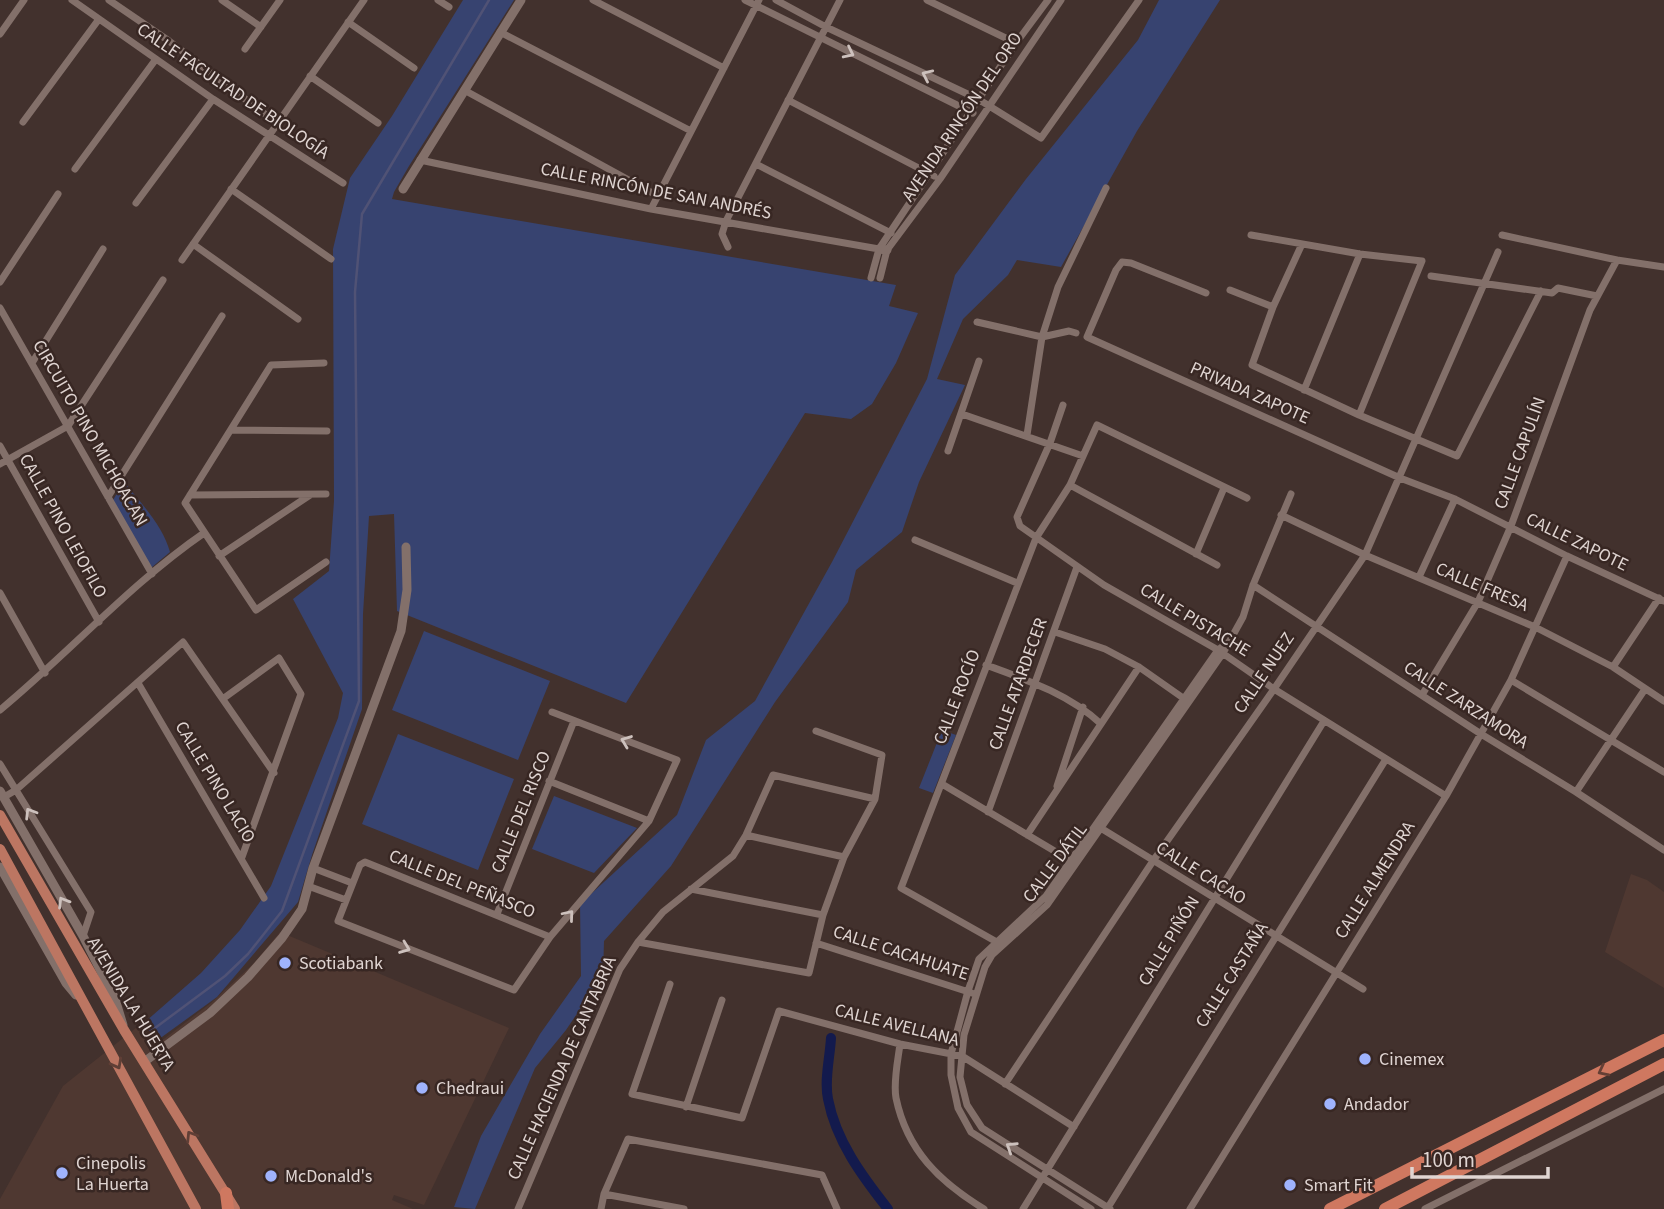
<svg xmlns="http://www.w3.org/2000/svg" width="1664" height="1209" viewBox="0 0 1664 1209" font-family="'Source Sans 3',sans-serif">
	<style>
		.built { fill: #4f3831 }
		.green { fill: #374370 }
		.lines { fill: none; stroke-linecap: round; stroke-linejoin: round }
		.stream { stroke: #505275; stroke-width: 2.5 }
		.canal { stroke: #131a4d; stroke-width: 10 }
		.minor { stroke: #83706a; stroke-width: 7 }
		.tertiary { stroke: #83706a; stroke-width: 9 }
		.primary { stroke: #bc7662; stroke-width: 10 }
		.trunk { stroke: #cf7860; stroke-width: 12 }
		.oneway { stroke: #cdc1bd }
		.oneway2 { stroke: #603f36 }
		.oneway3 { stroke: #653f35 }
		.poi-dot { fill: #9fb3fd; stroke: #382723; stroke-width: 2.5 }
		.labels { text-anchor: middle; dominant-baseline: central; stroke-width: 5; stroke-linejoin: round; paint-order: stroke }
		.street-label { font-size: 18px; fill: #e0d5d2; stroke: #382723 }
		.poi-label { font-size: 18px; fill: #e0d5d2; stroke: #382723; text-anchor: start }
	</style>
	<rect width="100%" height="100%" fill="#42312d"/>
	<path class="built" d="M 1631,874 L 1647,880 L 1664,892 L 1664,988 L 1605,952 Z
		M 280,932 L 509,1028 L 424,1205 L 394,1195 L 392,1200 L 413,1209 L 0,1209 L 0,1199 L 63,1086 L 142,1023 L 156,1045 L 211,1003 L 254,963 Z"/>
	<path class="green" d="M 463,0 L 514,0 L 409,166 L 394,192 L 392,199 L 896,285 L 889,306 L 918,313 L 896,363 L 872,404 L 851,419 L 805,413 L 626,703 L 397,611 L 394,514 L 369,516 L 363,614 L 362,709 L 312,855 L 298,902 L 217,997 L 155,1042 L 145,1022 L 201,973 L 240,930 L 271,886 L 338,718 L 343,693 L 293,599 L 329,571 L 334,501 L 333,249 L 350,178 L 392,116 Z
		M 1159,0 L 1220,0 L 1137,131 L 1061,267 L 1017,260 L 1008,275 L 963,319 L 937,379 L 965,385 L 919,482 L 902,532 L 856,570 L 848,602 L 775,702 L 671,866 L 604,941 L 603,975 L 566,1030 L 535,1068 L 475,1209 L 454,1207 L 481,1136 L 540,1034 L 581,976 L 580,904 L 677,815 L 706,740 L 755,701 L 832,562 L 927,379 L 955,275 L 1026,179 L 1138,40 Z
		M 124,482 C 141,503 163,526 170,552 L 151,568 L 113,500 Z
		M 424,631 L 550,681 L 518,760 L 392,710 Z
		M 942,730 L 956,735 L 933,793 L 919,788 Z
		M 398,734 L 514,779 L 478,870 L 362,824 Z
		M 554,796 L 637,828 L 594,873 L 532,849 Z"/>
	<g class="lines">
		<path class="stream" d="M 151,1031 L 225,976 L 248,954 L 282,911 L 359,701 L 355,292 L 362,214 L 489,0"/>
		<path class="canal" d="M 831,1038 C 830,1057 824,1080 828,1099 C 836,1141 862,1176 888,1209"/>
		<path class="minor" d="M 72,0 L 213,99 L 343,183
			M 109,0 L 169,41 L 278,124
			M 222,0 L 261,27
			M 438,0 L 449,7
			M 593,0 L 724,68
			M 745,0 L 973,113
			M 776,0 L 826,27 L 978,99 L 1041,138 L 1139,0
			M 927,0 L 1016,43
			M 348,22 L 414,68
			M 500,32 L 691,131
			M 0,34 L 24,0
			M 245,49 L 280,0
			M 310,76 L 378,123
			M 464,90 L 658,196
			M 788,100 L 934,176
			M 23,122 L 99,19
			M 420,160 L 651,209 L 879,249
			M 756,164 L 891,233
			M 75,169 L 156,59
			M 231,189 L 331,259
			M 136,203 L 213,99
			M 651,209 L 759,0
			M 1251,235 L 1360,254 L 1422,261 L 1359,415
			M 1502,235 L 1617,260
			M 193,244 L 298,319
			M 1302,244 L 1273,307 L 1252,365 L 1359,415 L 1457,456 L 1541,291
			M 728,247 L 722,234 L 726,221 L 840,0
			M 182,260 L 364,0
			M 1431,276 L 1552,293 L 1558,288 L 1597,296
			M 871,278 L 879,249 L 1016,43 L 1048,0
			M 880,278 L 887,250 L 940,179 L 1061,0
			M 0,282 L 58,194
			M 1230,290 L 1273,307
			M 1206,293 L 1131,263 L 1122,262 L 1116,270 L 1087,337 L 1400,478 L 1455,499 L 1567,556 L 1664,601
			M 0,308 L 152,574
			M 977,322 L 1042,337 L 1069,331 L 1076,333
			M 32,363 L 103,249
			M 324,363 L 271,365 L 185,503 L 256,610 L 326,562
			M 1304,390 L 1360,254
			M 1063,405 L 1050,443 L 1017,517 L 1020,526 L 1104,585 L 1218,650 L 1274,689 L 1446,796
			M 962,414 L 1083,456
			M 232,430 L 327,431
			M 1027,435 L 1042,337 L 1058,287 L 1106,188
			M 0,446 L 99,622
			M 948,451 L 979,361
			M 0,464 L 68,426 L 163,280
			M 1070,485 L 1217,565
			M 190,495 L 326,494
			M 108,497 L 222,316
			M 1281,515 L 1365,555 L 1535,627 L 1613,667 L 1664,701
			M 915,540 L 1017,583
			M 1196,554 L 1224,488
			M 219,556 L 310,495
			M 1419,577 L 1455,499
			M 1253,585 L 1481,734 L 1576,792 L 1664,850
			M 0,593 L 45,673
			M 1055,632 L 1105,649 L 1139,667 L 1186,700
			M 986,665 C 1027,680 1069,694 1101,724
			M 1613,667 L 1659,598
			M 1511,680 L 1664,772
			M 138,683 L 264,898
			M 1422,695 L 1478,602 L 1511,526 L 1590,310 L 1617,260 L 1664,267
			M 224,698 L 279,658 L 301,694 L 242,857
			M 0,710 C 69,653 130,584 204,533
			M 0,764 L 91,912 L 83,936
			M 549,781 L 649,821
			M 942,784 L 1073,862
			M 1057,786 L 1083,707
			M 1576,792 L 1645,689
			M 4,797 L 16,790 L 183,642 L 274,773
			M 988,812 L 1077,567
			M 1099,827 L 1363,989
			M 746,835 L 844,857
			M 1027,835 L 1139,667
			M 313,868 L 352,883
			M 308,886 L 346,900
			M 691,889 L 823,915
			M 497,914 L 574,721
			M 550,937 L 365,862 L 360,865 L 338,921 L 514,990 L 550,937 L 649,821 L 677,760 L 552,712
			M 995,941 L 901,888 L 1036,538 L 1070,485 L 1097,425 L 1247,498
			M 638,942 L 809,973 L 823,915 L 844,857 L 875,799 L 882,755 L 816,731
			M 816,943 L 972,993
			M 670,984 L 632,1094 L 742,1118 L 779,1011 L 900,1044 L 962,1056 L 1074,1127
			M 900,1044 C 898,1060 893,1082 896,1098 C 907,1151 940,1182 984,1209
			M 1005,1084 L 1153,861 L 1274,689 L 1365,555 L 1498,252
			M 686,1107 L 722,1000
			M 604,1194 L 684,1209
			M 518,1209 L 620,969 L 638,942 L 663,912 L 733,856 L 746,835 L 773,775 L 875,799
			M 601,1209 L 604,1194 L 628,1139 L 822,1175 L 837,1209
			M 1023,1209 L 1324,721
			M 1091,1209 L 971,1132 L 958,1108 L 951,1075 L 951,1054 L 968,991 L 979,959 L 1046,896 L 1218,650 L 1227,643
			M 1107,1209 L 1386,759
			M 1110,1209 L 982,1128 L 967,1105 L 960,1077 L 964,1035 L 985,967 L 992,955 L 1047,905 L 1223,653 L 1243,617 L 1253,585 L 1291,494
			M 1190,1209 L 1446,796 L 1511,680 L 1567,556
			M 1425,1209 L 1664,1089"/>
		<path class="tertiary" d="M 403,189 L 521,0
			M 879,249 L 887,250
			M 0,791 L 83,936 L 115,999 L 123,1025
			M 0,867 L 66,983 L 76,995
			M 144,1062 L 210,1013 L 248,977 L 282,938 L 302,909 L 313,868 L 401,631 L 407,590 L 406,547"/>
		<path class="primary" d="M 0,815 L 124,1030 L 235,1209
			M 0,849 L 196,1209"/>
		<path class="trunk" d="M 226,1193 L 228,1209
			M 1330,1209 L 1664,1040
			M 1385,1209 L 1664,1064"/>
	</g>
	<defs><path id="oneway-chevron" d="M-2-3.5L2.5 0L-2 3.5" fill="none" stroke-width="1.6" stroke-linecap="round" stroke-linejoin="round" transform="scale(1.75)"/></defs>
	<g class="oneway">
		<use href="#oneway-chevron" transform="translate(849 53) rotate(26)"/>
		<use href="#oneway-chevron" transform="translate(927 75) rotate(-155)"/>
		<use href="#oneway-chevron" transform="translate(626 741) rotate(-159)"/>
		<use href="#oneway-chevron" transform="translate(30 813) rotate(-122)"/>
		<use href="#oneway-chevron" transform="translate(63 902) rotate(-121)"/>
		<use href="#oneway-chevron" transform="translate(569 915) rotate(-50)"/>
		<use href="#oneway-chevron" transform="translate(405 948) rotate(21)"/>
		<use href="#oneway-chevron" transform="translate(1011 1147) rotate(-147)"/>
	</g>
	<g class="oneway2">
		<use href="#oneway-chevron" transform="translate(117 1064) rotate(62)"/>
		<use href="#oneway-chevron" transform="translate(191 1136) rotate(-122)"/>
	</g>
	<use class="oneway3" href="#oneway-chevron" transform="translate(1603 1071) rotate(153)"/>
	<g class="poi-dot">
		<circle cx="285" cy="963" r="7"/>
		<circle cx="1365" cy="1059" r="7"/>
		<circle cx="422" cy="1088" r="7"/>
		<circle cx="1330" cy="1104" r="7"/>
		<circle cx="62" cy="1173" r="7"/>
		<circle cx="271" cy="1176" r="7"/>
		<circle cx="1290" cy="1185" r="7"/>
	</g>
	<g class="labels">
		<g class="street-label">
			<text transform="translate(233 91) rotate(34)">CALLE FACULTAD DE BIOLOGÍA</text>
			<text transform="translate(962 117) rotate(-56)">AVENIDA RINCÓN DEL ORO</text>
			<text transform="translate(656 191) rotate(11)">CALLE RINCÓN DE SAN ANDRÉS</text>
			<text transform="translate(1250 393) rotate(24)">PRIVADA ZAPOTE</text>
			<text transform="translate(90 433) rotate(60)">CIRCUITO PINO MICHOACAN</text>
			<text transform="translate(1520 453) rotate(-70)">CALLE CAPULÍN</text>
			<text transform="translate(63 526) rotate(61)">CALLE PINO LEIOFILO</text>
			<text transform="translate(1577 542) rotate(26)">CALLE ZAPOTE</text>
			<text transform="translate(1482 587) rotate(23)">CALLE FRESA</text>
			<text transform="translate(1195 620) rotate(31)">CALLE PISTACHE</text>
			<text transform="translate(1264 673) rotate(-56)">CALLE NUEZ</text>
			<text transform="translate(1018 684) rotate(-70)">CALLE ATARDECER</text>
			<text transform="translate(957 697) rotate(-69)">CALLE ROCÍO</text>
			<text transform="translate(1466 705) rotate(33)">CALLE ZARZAMORA</text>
			<text transform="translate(215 782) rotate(59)">CALLE PINO LACIO</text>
			<text transform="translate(521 812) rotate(-68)">CALLE DEL RISCO</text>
			<text transform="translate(1055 863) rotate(-53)">CALLE DÁTIL</text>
			<text transform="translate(1201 873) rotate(32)">CALLE CACAO</text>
			<text transform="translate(1375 880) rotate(-58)">CALLE ALMENDRA</text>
			<text transform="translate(462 884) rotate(22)">CALLE DEL PEÑASCO</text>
			<text transform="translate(1169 941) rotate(-59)">CALLE PIÑÓN</text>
			<text transform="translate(901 953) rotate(18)">CALLE CACAHUATE</text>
			<text transform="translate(1232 975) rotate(-58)">CALLE CASTAÑA</text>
			<text transform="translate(131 1004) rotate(59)">AVENIDA LA HUERTA</text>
			<text transform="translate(897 1025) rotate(14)">CALLE AVELLANA</text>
			<text transform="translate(562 1068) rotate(-66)">CALLE HACIENDA DE CANTABRIA</text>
		</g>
		<g class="poi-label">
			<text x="299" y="963">Scotiabank</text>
			<text x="1379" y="1059">Cinemex</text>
			<text x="436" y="1088">Chedraui</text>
			<text x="1344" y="1104">Andador</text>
			<text x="76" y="1163">Cinepolis<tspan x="76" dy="21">La Huerta</tspan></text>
			<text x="285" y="1176">McDonald's</text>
			<text x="1304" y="1185">Smart Fit</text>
		</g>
	</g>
	<path d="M1412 1167v10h136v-10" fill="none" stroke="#e0d5d2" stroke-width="3.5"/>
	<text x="1422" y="1167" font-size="21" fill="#e0d5d2" stroke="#382723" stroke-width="5" paint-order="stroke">100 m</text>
</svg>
